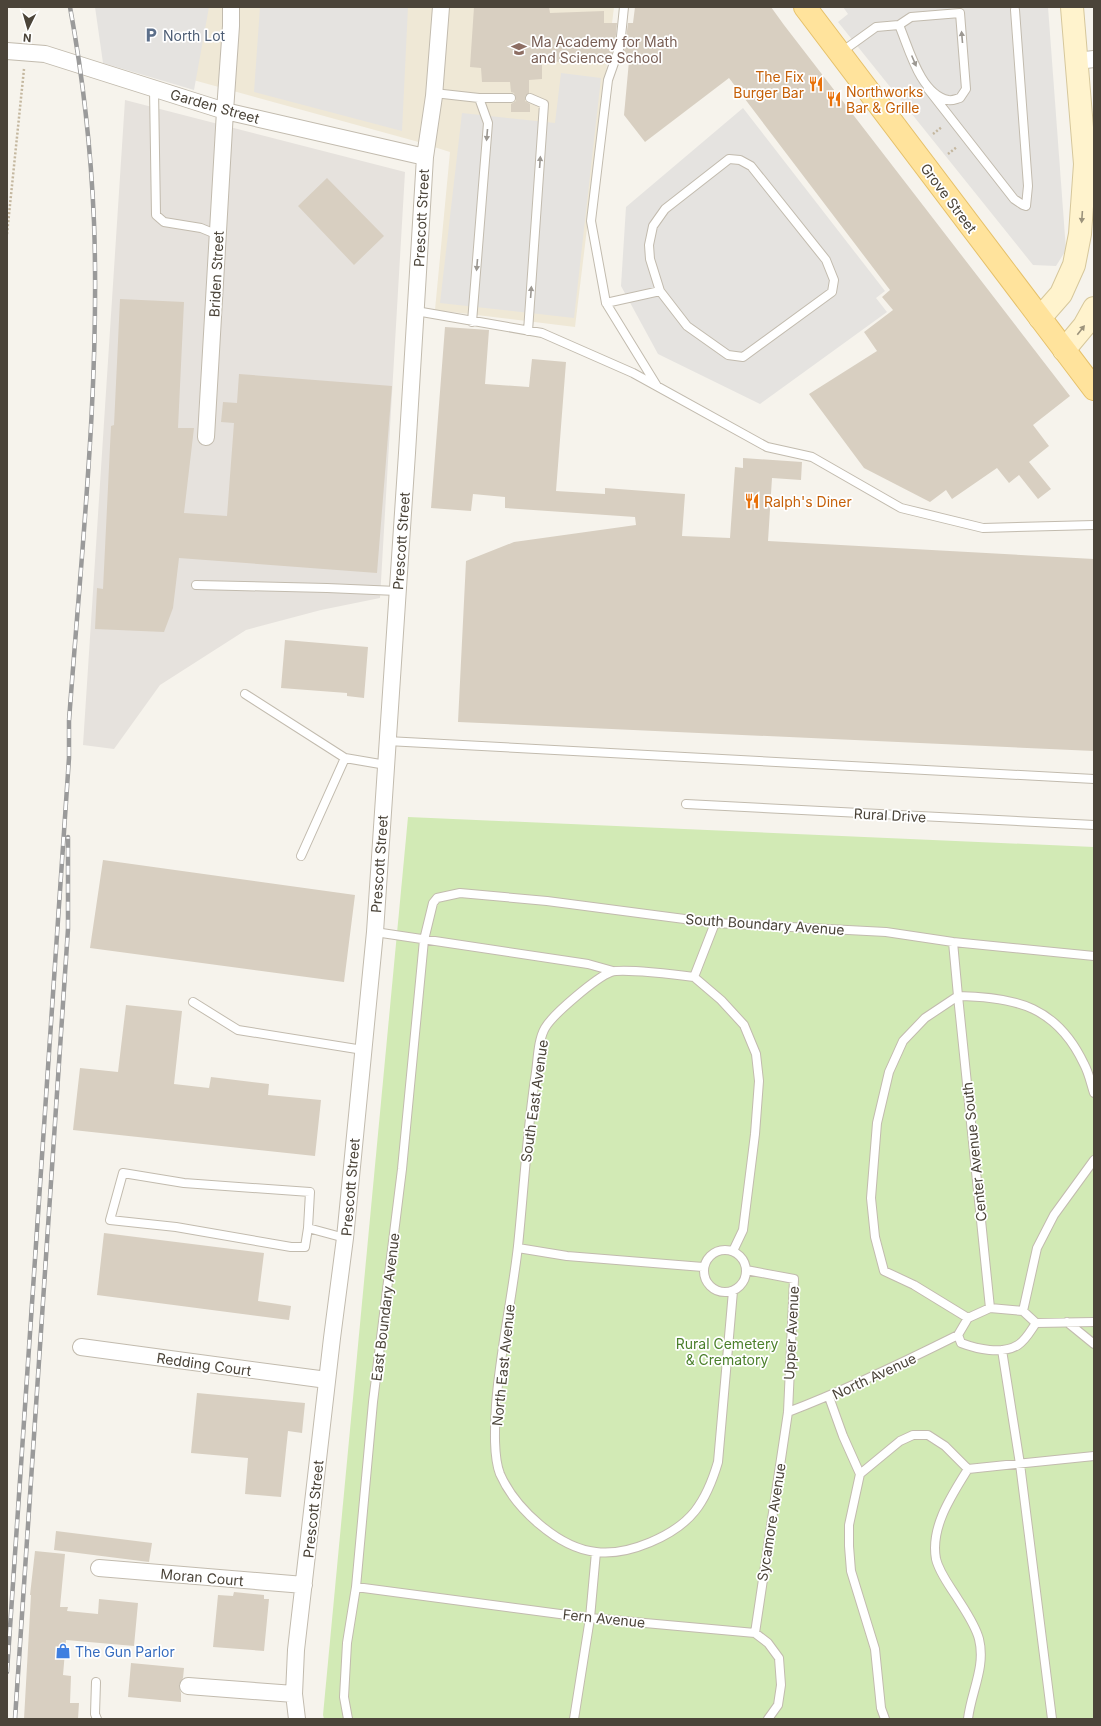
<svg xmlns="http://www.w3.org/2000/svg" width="1101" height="1726" viewBox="0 0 1101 1726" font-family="Inter,sans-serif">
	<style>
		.industrial { fill: #e6e2dd }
		.education { fill: #efe8d6 }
		.green { fill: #d2eab5 }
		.parking { fill: #e5e3e0 }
		.building { fill: #d8cfc1 }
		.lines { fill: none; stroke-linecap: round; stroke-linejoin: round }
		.lane-casing { stroke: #c2bbae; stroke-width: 10 }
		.street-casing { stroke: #c2bbae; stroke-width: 18 }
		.secondary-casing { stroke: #d6c79b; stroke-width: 24 }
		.primary-casing { stroke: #e6c16a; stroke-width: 24 }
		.path { stroke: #c4b79f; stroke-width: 2.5; stroke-dasharray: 2 2; stroke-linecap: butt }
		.lane { stroke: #fff; stroke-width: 8 }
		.street { stroke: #fff; stroke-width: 16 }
		.secondary { stroke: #fff3cd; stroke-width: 22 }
		.primary { stroke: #ffe39c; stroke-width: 22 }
		.rail-casing { stroke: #9a9a9a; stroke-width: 4.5 }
		.rail { stroke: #fff; stroke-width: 3; stroke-dasharray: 9; stroke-linecap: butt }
		.oneway { fill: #9c9892 }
		.oneway2 { fill: #9c937c }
		.labels { text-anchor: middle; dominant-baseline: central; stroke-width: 3.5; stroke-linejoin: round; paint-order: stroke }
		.service-label { font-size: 14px; fill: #4e5e75; stroke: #fff; text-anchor: start }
		.education-label { font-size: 14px; fill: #785e54; stroke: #fff; text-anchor: start }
		.food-label { font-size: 14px; fill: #c56008; stroke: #fff; text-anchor: start }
		.street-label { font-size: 14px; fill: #4b4439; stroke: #fff }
		.park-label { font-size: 14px; fill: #4a7f2a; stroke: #fff }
		.shop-label { font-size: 14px; fill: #366cbe; stroke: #fff; text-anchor: start }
	</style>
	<rect width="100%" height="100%" fill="#f6f3ec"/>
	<path class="industrial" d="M 125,100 L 405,172 L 380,598 L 321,610 L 246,630 L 160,685 L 114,749 L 83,745 Z"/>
	<path class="education" d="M 96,7 L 614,7 L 575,327 L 435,310 L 450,152 L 415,141 L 106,56 Z"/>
	<path class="green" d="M 408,817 L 1094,847 L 1094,1719 L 324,1719 L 323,1715 Z"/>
	<path class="parking" d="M 95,7 L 209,7 L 194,90 L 103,63 Z
		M 260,7 L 408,7 L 402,131 L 254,92 Z
		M 843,7 L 1048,7 L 1066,250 L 1056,266 L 1033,265 L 838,22 L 848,14 Z
		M 561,73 L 601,78 L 574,318 L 440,303 L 462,113 L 555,123 Z
		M 743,108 L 885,291 L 876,298 L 887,312 L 760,404 L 658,354 L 621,286 L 626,207 Z"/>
	<path class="building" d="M 474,7 L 549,7 L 550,13 L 604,11 L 604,23 L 617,23 L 615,45 L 609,61 L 542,62 L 542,79 L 529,80 L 529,93 L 525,96 L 525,101 L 530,104 L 530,112 L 511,112 L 511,104 L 516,101 L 516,98 L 514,93 L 511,92 L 510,82 L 482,82 L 481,68 L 470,67 Z
		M 635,7 L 771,7 L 784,25 L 1070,396 L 1033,425 L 1049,446 L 1029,462 L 1051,489 L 1038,499 L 1019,475 L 1009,483 L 997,468 L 952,499 L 946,490 L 930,502 L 864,468 L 809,394 L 877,351 L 864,332 L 893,310 L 882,297 L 890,290 L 729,78 L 645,142 L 624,115 L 629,61 L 621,61 L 625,47 L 628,23 L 633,23 Z
		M 327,178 L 384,236 L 354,265 L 298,206 Z
		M 120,299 L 184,302 L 178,428 L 194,428 L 184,513 L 227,516 L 234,423 L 221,422 L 223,402 L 237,403 L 239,374 L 392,386 L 377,573 L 179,558 L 173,608 L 164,632 L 95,629 L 97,588 L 103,589 L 111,426 L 114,425 Z
		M 445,327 L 489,330 L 485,384 L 529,387 L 532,359 L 566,362 L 556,491 L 605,494 L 605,488 L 685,494 L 682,536 L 730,538 L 735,467 L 743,468 L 743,458 L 802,462 L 801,480 L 772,478 L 768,541 L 1094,559 L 1094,751 L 458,722 L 466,561 L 514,542 L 636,525 L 635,517 L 505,508 L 505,497 L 473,494 L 471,511 L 431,508 Z
		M 285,640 L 368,647 L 364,698 L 347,696 L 347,693 L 281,688 Z
		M 103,860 L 355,895 L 344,982 L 90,948 Z
		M 126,1005 L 182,1011 L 174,1084 L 209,1088 L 211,1077 L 269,1084 L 268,1095 L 321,1100 L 315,1156 L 73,1130 L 80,1068 L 118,1072 Z
		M 104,1233 L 264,1253 L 258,1301 L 291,1306 L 289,1320 L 97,1295 Z
		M 197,1393 L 305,1403 L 302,1433 L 288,1431 L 281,1497 L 245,1494 L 248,1458 L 191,1453 Z
		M 56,1531 L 152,1543 L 149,1562 L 54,1550 Z
		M 35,1551 L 65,1554 L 60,1607 L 68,1607 L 67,1611 L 98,1614 L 99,1599 L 138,1603 L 134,1646 L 66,1640 L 63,1675 L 71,1676 L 70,1703 L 79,1703 L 78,1719 L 24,1719 L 31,1595 L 30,1595 Z
		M 234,1592 L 264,1595 L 264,1599 L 269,1599 L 264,1651 L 213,1647 L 218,1595 L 233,1596 Z
		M 131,1663 L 184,1668 L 183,1678 L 179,1685 L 181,1693 L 181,1702 L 128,1697 Z"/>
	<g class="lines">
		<g class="lane-casing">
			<path id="lane" d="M 624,7 L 620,46 L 608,80 L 591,221 L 606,303 L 657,386
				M 840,53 L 876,27 L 899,25 L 911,17 L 960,13 L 966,89 L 960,98 C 956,99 952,101 948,100 C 920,94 909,48 899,25
				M 154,89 L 156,215 L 164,222 L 201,228 L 218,235
				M 928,89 L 1014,199 L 1023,205 L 1026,206 L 1028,186 L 1015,10
				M 434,93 L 479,98 L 511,98
				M 606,303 L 660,291 L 650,259 L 649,245 L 653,226 L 665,209 L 729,159 L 740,160 L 751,166 L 826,260 L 834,280 L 832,292 L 743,357 L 728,355 L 687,326 L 660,291
				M 416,311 L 542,333 L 633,373 L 767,447 L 812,457 L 901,508 L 983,528 L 1094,525
				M 472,322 L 488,123 L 479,98
				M 528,331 L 544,104 L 530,98
				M 196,585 L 327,588 L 397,591
				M 245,694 L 345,758 L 386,765
				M 387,741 L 1094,779
				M 686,804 L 1094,825
				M 301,856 L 345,758
				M 375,932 L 588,964 L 613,971
				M 953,942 L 958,996 C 1017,997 1057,1007 1084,1064 C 1089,1073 1091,1084 1094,1093
				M 694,977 C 680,975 621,968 611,972 C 597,977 553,1014 545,1028 C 538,1040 538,1058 536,1072 C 527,1130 524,1188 518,1246 C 512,1299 500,1352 496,1405 C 495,1425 493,1456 500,1474 C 515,1508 558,1548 596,1552 C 628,1556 675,1536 695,1511 C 706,1497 713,1479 718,1462 L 733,1291
				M 694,977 L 721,1000 L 744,1025 L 756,1054 L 759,1081 L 755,1134 L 743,1230 L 733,1251
				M 694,977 L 715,923
				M 193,1002 L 238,1030 L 363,1050
				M 308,1228 L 305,1247 L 291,1247 L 176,1227 L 110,1220 L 123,1173 L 184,1183 L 310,1192 L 308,1228 L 345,1238
				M 518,1248 L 567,1256 L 703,1267
				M704 1271a21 21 0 1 1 42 0a21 21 0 1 1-42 0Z
				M 746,1270 L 794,1279 L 788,1412 L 755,1633
				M 990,1308 L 1023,1311 L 1036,1323 C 1031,1330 1026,1340 1018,1345 C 1002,1355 977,1349 961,1343 L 958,1335 L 968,1318 Z
				M 1023,1311 L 1037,1248 L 1054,1215 L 1094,1160
				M 968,1318 L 914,1285 L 884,1271 L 875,1237 L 871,1198 L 877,1123 L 889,1072 L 903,1041 L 925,1018 L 958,996 L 990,1308
				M 1067,1322 L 1094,1344
				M 1036,1323 L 1094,1322
				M 1002,1350 L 1020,1464 L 1052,1719
				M 829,1397 L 843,1436 L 860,1474
				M 788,1412 C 846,1390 902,1363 958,1335
				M 356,1587 L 590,1618 L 755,1633 L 768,1643 L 779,1658 L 781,1685 L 778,1705 L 768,1719
				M 96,1682 L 95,1714 L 97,1719
				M 348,1719 L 344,1697 L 347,1643 L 356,1587 L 373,1402 L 402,1169 L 424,940 L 433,903 L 437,898 L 460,893 L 547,901 L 715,923 L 886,932 L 953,942 L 1094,956
				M 574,1719 L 590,1618 L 596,1552
				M 885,1719 L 881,1708 L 875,1649 L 851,1571 L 849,1546 L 849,1525 L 860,1474 L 900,1441 L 913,1435 L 928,1435 L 945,1446 L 968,1469
				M 968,1719 C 971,1692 986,1667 979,1639 C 975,1624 964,1609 956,1596 C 949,1585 939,1572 936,1559 C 930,1527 952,1495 968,1469 L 1094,1456"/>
		</g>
		<g class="street-casing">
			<path id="street" d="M 7,51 L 45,54 L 225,111 L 425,157
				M 1077,61 L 1094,59
				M 206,437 L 225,111 L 231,26 L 231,7
				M 81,1347 L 327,1380
				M 99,1568 L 304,1585
				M 188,1686 L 294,1694
				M 297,1719 L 294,1694 L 296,1650 L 332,1338 L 345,1238 L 375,932 L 407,453 L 425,157 L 434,96 L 441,7"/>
		</g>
		<g class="secondary-casing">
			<path id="secondary" d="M 1040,318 L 1061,294 L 1074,265 L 1080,234 L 1085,164 L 1072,7
				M 1064,350 L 1084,326 L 1094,308"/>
		</g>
		<g class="primary-casing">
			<path id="primary" d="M 805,7 L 1094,389"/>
		</g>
		<path class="path" d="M 933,134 L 942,127
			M 948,154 L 957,147
			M 7,234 L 24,69"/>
		<use href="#lane" class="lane"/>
		<use href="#street" class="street"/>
		<use href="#secondary" class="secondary"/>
		<use href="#primary" class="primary"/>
		<g class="rail-casing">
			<path id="rail" d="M 7,1672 L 69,758 L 69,721 C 81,555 100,388 94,222 C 91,149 83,78 70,7
				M 15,1719 L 68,929 L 68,837"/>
		</g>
		<use href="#rail" class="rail"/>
	</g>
	<defs><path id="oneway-solid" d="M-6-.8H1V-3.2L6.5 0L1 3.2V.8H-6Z"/></defs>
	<g class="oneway">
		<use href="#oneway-solid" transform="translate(962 37) rotate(-95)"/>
		<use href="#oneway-solid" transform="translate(914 61) rotate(67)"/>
		<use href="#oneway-solid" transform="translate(487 135) rotate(95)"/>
		<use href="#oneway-solid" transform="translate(540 162) rotate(-86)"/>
		<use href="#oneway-solid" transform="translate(477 265) rotate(95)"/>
		<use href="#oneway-solid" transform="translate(531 292) rotate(-86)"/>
	</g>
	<g class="oneway2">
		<use href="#oneway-solid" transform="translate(1082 217) rotate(94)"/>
		<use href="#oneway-solid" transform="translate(1081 330) rotate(-52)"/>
	</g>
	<defs>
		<g id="parking-bare" transform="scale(1.2)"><path d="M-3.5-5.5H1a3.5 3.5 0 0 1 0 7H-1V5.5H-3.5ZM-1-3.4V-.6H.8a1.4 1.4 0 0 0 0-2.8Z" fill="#5c6f8a" stroke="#fff" stroke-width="2.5" paint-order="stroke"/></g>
		<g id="school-bare" transform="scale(1.2)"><path d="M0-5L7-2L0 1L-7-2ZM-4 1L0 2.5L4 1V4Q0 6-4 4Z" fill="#8d6e63" stroke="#fff" stroke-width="2.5" paint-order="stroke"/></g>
		<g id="restaurant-bare" transform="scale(1.2)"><path d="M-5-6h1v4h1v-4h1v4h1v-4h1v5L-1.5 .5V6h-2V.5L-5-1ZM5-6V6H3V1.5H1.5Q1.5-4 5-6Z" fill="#e8710a" stroke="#fff" stroke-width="2.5" paint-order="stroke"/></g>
		<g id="shop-bare" transform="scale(1.2)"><path d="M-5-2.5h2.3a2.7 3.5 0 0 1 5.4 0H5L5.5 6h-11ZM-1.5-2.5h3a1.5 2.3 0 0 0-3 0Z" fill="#3f7fe0" stroke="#fff" stroke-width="2.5" paint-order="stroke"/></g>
	</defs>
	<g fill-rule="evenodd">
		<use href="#parking-bare" x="151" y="35"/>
		<use href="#school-bare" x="519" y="49"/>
		<use href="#restaurant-bare" x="816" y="84"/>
		<use href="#restaurant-bare" x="834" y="99"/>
		<use href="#restaurant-bare" x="752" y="501"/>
		<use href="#shop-bare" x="63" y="1651"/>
	</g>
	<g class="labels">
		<g class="service-label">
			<text x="163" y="35">North Lot</text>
		</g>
		<g class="education-label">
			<text x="531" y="41">Ma Academy for Math<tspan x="531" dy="16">and Science School</tspan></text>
		</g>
		<g class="food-label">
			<text x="804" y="76" text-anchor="end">The Fix<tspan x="804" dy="16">Burger Bar</tspan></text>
			<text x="846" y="91">Northworks<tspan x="846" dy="16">Bar &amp; Grille</tspan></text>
			<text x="764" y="501">Ralph's Diner</text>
		</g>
		<g class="street-label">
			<text transform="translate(215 106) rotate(16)">Garden Street</text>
			<text transform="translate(949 198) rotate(53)">Grove Street</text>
			<text transform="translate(421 218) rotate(-87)">Prescott Street</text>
			<text transform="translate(216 274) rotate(-87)">Briden Street</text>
			<text transform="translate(401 541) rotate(-86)">Prescott Street</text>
			<text transform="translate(890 815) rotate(3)">Rural Drive</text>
			<text transform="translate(379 864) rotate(-86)">Prescott Street</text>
			<text transform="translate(765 924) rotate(4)">South Boundary Avenue</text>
			<text transform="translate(534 1101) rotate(-82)">South East Avenue</text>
			<text transform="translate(974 1152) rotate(-96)">Center Avenue South</text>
			<text transform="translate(350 1187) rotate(-85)">Prescott Street</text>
			<text transform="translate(385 1307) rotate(-83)">East Boundary Avenue</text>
			<text transform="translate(791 1333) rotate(-87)">Upper Avenue</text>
			<text transform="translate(204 1364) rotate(8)">Redding Court</text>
			<text transform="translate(503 1365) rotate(-84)">North East Avenue</text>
			<text transform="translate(874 1376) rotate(-25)">North Avenue</text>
			<text transform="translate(313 1509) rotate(-84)">Prescott Street</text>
			<text transform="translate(771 1522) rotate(-81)">Sycamore Avenue</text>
			<text transform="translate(202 1577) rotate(5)">Moran Court</text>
			<text transform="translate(604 1618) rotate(6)">Fern Avenue</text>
		</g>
		<g class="park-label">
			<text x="727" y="1343">Rural Cemetery<tspan x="727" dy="16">&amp; Crematory</tspan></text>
		</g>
		<g class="shop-label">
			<text x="75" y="1651">The Gun Parlor</text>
		</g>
	</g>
	<rect width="1101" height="1726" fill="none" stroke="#4b4439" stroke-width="16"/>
	<g transform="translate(28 28) rotate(185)" stroke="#ffffff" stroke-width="3" paint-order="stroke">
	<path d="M0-3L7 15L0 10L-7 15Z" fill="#4b4439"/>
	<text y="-6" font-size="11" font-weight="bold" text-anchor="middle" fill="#4b4439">N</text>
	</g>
</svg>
